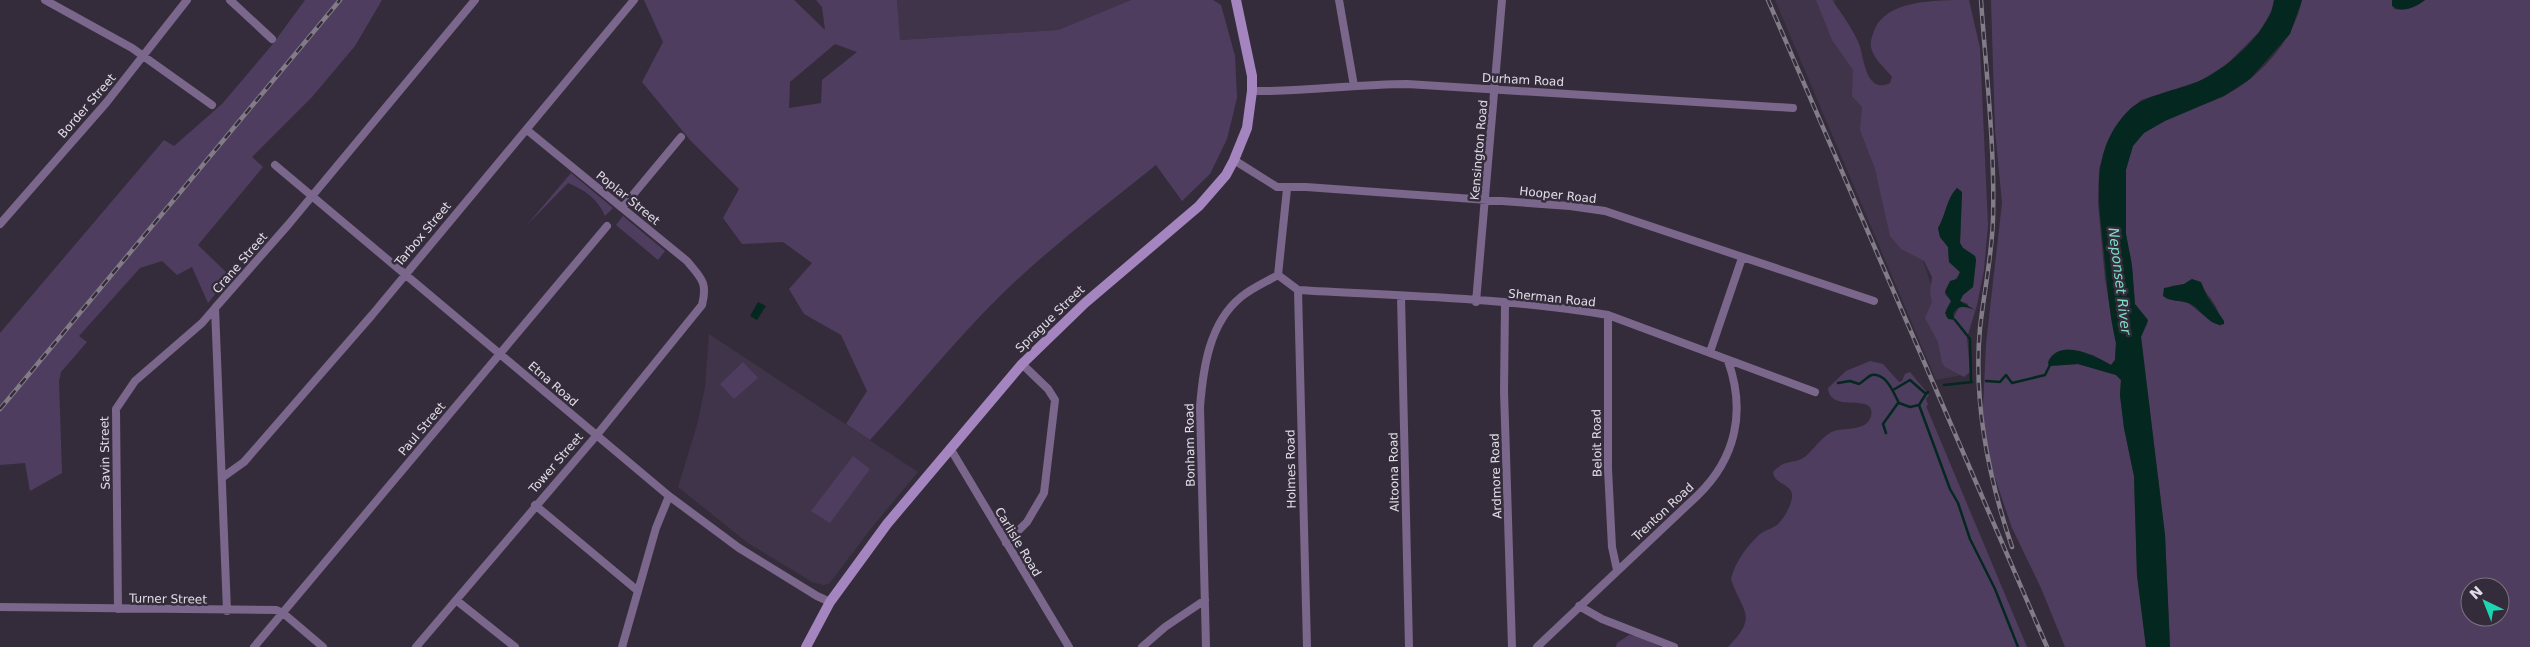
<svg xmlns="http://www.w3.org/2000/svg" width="2530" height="647" viewBox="0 0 2530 647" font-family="'DejaVu Sans',sans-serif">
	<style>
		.built { fill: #3f3449 }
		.green { fill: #4f3d5f; fill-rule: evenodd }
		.water { fill: #04281f }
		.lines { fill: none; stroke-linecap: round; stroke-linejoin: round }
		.stream { stroke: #04281f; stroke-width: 2.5 }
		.minor { stroke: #7a678b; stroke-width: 8 }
		.secondary { stroke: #a485bf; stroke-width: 10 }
		.rail-casing { stroke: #827c88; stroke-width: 4.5 }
		.rail { stroke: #342c3b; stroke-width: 2.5; stroke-dasharray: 8; stroke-linecap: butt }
		.labels { text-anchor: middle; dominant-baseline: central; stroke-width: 5; stroke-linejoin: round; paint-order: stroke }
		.street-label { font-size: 12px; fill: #e1dce6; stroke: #342c3b }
		.water-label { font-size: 14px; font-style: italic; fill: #7cdfc5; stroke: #342c3b }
	</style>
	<rect width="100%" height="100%" fill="#342c3b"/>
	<path class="built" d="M 897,0 L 1131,0 L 1058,30 L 899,40 Z
		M 1775,0 L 1836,0 L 1834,1 L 1962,375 L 1936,380 Z
		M 709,334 L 918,472 L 873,526 L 829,584 L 823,585 L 812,582 L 748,543 L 678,487 L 697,425 L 705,387 Z"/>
	<path class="green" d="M 305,0 L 382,0 L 355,46 L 312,97 L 252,157 L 263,167 L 198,245 L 230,276 L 208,303 L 192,267 L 177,275 L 162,261 L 140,268 L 79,336 L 87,342 L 61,372 L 59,381 L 62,473 L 30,491 L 25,463 L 0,465 L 0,333 L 164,140 L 174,146 L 222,104 L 272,45 Z
		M 644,0 L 794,0 L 825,30 L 822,7 L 816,0 L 897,0 L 900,40 L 1058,30 L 1131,0 L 1213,0 L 1221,5 L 1235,56 L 1237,98 L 1227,139 L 1210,174 L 1182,201 L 1156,165 C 1104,207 1050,247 1002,294 C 955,340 914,392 870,440 L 846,424 L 867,391 L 841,335 L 804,314 L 789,289 L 812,263 L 783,242 L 742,244 L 723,218 L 739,189 L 690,140 L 642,82 L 663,42 ZM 835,44 L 857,52 L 822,80 L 821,103 L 789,108 L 790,82 Z
		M 1816,0 L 1832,0 C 1842,14 1852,28 1859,44 C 1864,56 1865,95 1890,83 L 1892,77 C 1886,69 1877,62 1873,53 C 1869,45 1871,39 1874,31 C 1885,0 1935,0 1969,0 L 1980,48 L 1988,225 L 1984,270 L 1977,305 L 1967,338 L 1970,372 L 1964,377 L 1945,367 L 1942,363 L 1938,342 L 1925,318 L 1932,302 L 1930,292 L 1932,277 L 1924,261 L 1901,249 L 1890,236 L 1875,169 L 1860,130 L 1862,107 L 1852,96 L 1853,70 L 1832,40 ZM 1957,188 L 1962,192 L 1960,243 L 1963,248 L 1975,256 L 1976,260 L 1973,287 L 1963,295 L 1960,301 L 1968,304 L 1968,307 L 1959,307 L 1954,317 L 1946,317 L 1946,310 L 1951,301 L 1945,294 C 1946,281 1956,283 1960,272 L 1949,262 L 1948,247 L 1940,237 L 1938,228 C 1947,215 1946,200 1957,188 Z
		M 1991,0 L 2274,0 L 2271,12 L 2259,32 L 2227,64 L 2200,81 L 2141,100 L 2123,117 L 2110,139 L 2099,168 L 2098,204 L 2105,279 L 2116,343 L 2115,360 L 2111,365 L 2093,355 L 2068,350 L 2048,364 L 2050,366 L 2078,364 L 2116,375 L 2121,380 L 2120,395 L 2124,428 L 2134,476 L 2137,575 L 2146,647 L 2065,647 L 2041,588 L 2012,528 L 1992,469 L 1986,440 L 1983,409 L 1986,344 L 2002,203 L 1995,130 Z
		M 2302,0 L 2392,0 L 2394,9 C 2406,11 2415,7 2425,0 L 2530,0 L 2530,647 L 2170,647 L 2165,535 L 2141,337 L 2148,322 C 2145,314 2138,312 2135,304 C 2134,291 2133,279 2132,266 C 2131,256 2128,246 2126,236 C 2122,209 2121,170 2133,145 C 2144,121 2198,108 2222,97 C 2259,79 2294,40 2302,0 ZM 2192,279 C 2205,289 2222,309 2221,326 L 2212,322 L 2187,302 L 2167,299 L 2171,286 L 2184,284 ZM 2470,587 L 2500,587 L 2500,617 L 2470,617 Z
		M 571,173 L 613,208 L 605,216 C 598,199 585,190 568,183 L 526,226 Z
		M 623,216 L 665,251 L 658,260 L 616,225 Z
		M 1870,361 L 1883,364 L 1899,382 L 1902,381 L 1905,374 L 1910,372 L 1929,395 L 1926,399 L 1928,405 L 1926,406 L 2027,647 L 1728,647 C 1760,615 1741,611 1731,579 C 1735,562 1747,546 1760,534 C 1765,530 1772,529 1777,525 C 1784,519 1793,503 1792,494 C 1790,483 1774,484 1773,472 C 1787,457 1793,466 1806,456 C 1816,447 1825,432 1838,430 C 1849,428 1868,430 1871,416 C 1877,391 1830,415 1828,388 L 1846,371 Z
		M 743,362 L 758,378 L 734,399 L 720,384 Z
		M 853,456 L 870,469 L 830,523 L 811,511 Z
		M 1629,635 L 1637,636 L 1661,647 L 1616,647 L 1617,643 Z"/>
	<path class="water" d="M 2274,0 L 2302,0 L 2290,34 L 2250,79 L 2224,96 L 2165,121 L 2144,133 L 2133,146 L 2126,170 L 2126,234 L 2132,266 L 2135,304 L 2148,320 L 2141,337 L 2165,535 L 2170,647 L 2146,647 L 2137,575 L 2134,476 L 2124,428 L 2120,395 L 2121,380 L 2116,375 L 2078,364 L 2049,366 L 2048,362 C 2060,337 2094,356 2111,365 L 2115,360 L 2116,343 C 2109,314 2107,282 2104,253 C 2099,202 2088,150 2130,109 C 2145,95 2179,90 2199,81 C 2225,71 2272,29 2274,0 Z
		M 2392,0 L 2425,0 C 2416,7 2402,14 2392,6 Z
		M 1957,188 L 1962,192 L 1960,243 L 1963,248 L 1975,256 L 1976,260 L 1973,287 L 1963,295 L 1960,301 L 1975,310 C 1966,307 1959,304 1953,314 L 1955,320 L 1948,319 L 1945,313 L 1951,301 L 1945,292 L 1950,281 L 1957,279 L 1960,272 L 1949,262 L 1948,247 L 1940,237 L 1938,228 C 1946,215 1946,199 1957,188 Z
		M 2192,279 L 2201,282 L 2207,296 L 2224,321 L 2224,324 C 2213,328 2202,312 2194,306 C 2184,299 2172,303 2163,296 L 2164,288 L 2184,284 Z
		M 758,302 L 766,306 L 757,320 L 750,316 Z"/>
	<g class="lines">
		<path class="stream" d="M 1955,320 L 1970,339 L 1971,382
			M 1986,381 L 2000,382 L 2006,375 L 2012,383 L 2045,375 L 2051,363
			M 1838,383 L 1850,381 L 1859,384 C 1863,382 1868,376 1872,375 C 1887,373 1894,394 1899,403 L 1910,407 L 1919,405 L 1926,394
			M 1944,385 L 1972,382
			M 1893,390 L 1910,380 L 1926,394 L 1928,392
			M 1919,405 L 1950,489 L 1958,503 L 1970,539 L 1995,589 L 2018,647
			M 1886,433 L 1883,424 L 1898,403"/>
		<path class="minor" d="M 45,0 L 132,48 L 212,105
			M 230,0 L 272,39
			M 1339,0 L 1354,86
			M 1252,91 C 1304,92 1355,84 1407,84 L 1793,108
			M 1234,160 L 1277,187 L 1306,187 L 1570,206 L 1605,211 L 1874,301
			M 275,165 L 669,496 L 739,548 L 817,596 L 830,602
			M 622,208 L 681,137
			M 0,224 L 106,103 L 187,0
			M 1278,275 L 1298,290 C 1399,296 1508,298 1608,315 L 1815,392
			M 1278,275 L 1287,189
			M 1298,290 L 1307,647
			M 1401,296 L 1409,647
			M 1476,302 L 1502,0
			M 1505,304 L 1504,391 L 1512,647
			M 1608,315 L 1608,469 L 1612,547 L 1617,570
			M 1710,352 L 1742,258
			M 950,448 L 1069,647
			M 223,477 L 244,462 L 372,315 L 634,0
			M 535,505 L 638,591
			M 1006,543 L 1027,522 L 1044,493 L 1055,400 L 1048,389 L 1022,364
			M 456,600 L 515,647
			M 1579,606 L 1602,619 L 1674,647
			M 0,607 L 276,610 L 283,613 L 323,647
			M 118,609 L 116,409 L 135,381 L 202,323 L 215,308
			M 227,611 L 215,308 L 288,225 L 475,0
			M 254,647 L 607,226
			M 416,647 L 596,436 L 702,305 C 708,282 701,278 687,261 L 527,130
			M 622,647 L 656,528 L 669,496
			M 1142,647 L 1165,627 L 1205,600
			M 1206,647 L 1200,407 C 1203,369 1209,323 1241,297 C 1252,288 1266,282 1278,275
			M 1537,647 L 1698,495 C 1736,458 1746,411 1728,361"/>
		<path class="secondary" d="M 806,647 L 830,602 L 887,524 L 1022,364 L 1085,303 L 1199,206 L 1226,175 L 1234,160 L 1247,128 L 1252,91 L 1252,76 L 1236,0"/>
		<g class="rail-casing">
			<path id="rail" d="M 1768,0 L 2047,647
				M 1981,0 C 1986,72 1995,146 1993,219 C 1992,255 1984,292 1980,328 C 1973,403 1988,476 2012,547
				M 0,409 L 340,0"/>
		</g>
		<use href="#rail" class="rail"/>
	</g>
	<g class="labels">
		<g class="street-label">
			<text transform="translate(1523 80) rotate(3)">Durham Road</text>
			<text transform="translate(87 106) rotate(-49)">Border Street</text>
			<text transform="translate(1479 150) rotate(-85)">Kensington Road</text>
			<text transform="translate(1558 195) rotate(6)">Hooper Road</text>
			<text transform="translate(628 198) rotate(39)">Poplar Street</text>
			<text transform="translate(423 234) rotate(-50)">Tarbox Street</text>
			<text transform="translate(240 263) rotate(-49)">Crane Street</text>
			<text transform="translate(1552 298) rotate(6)">Sherman Road</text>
			<text transform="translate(1050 319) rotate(-44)">Sprague Street</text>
			<text transform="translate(553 384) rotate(41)">Etna Road</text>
			<text transform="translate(422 429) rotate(-50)">Paul Street</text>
			<text transform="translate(1597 443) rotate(-91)">Beloit Road</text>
			<text transform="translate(1190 445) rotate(-91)">Bonham Road</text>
			<text transform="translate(105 453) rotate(-91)">Savin Street</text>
			<text transform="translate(556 463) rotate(-49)">Tower Street</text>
			<text transform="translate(1291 469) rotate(-91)">Holmes Road</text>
			<text transform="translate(1394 472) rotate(-91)">Altoona Road</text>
			<text transform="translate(1496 476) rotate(-92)">Ardmore Road</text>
			<text transform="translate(1663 512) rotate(-43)">Trenton Road</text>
			<text transform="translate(1018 542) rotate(59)">Carlisle Road</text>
			<text transform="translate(168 599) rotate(1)">Turner Street</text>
		</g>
		<g class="water-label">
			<text transform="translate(2120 281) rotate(83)">Neponset River</text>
		</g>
	</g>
	<g transform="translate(2485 602) rotate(317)"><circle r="24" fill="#342c3b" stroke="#79727f"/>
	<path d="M0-4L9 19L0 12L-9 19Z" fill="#1dd5b1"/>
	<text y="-8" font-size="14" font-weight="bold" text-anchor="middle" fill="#e1dce6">N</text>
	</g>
</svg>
